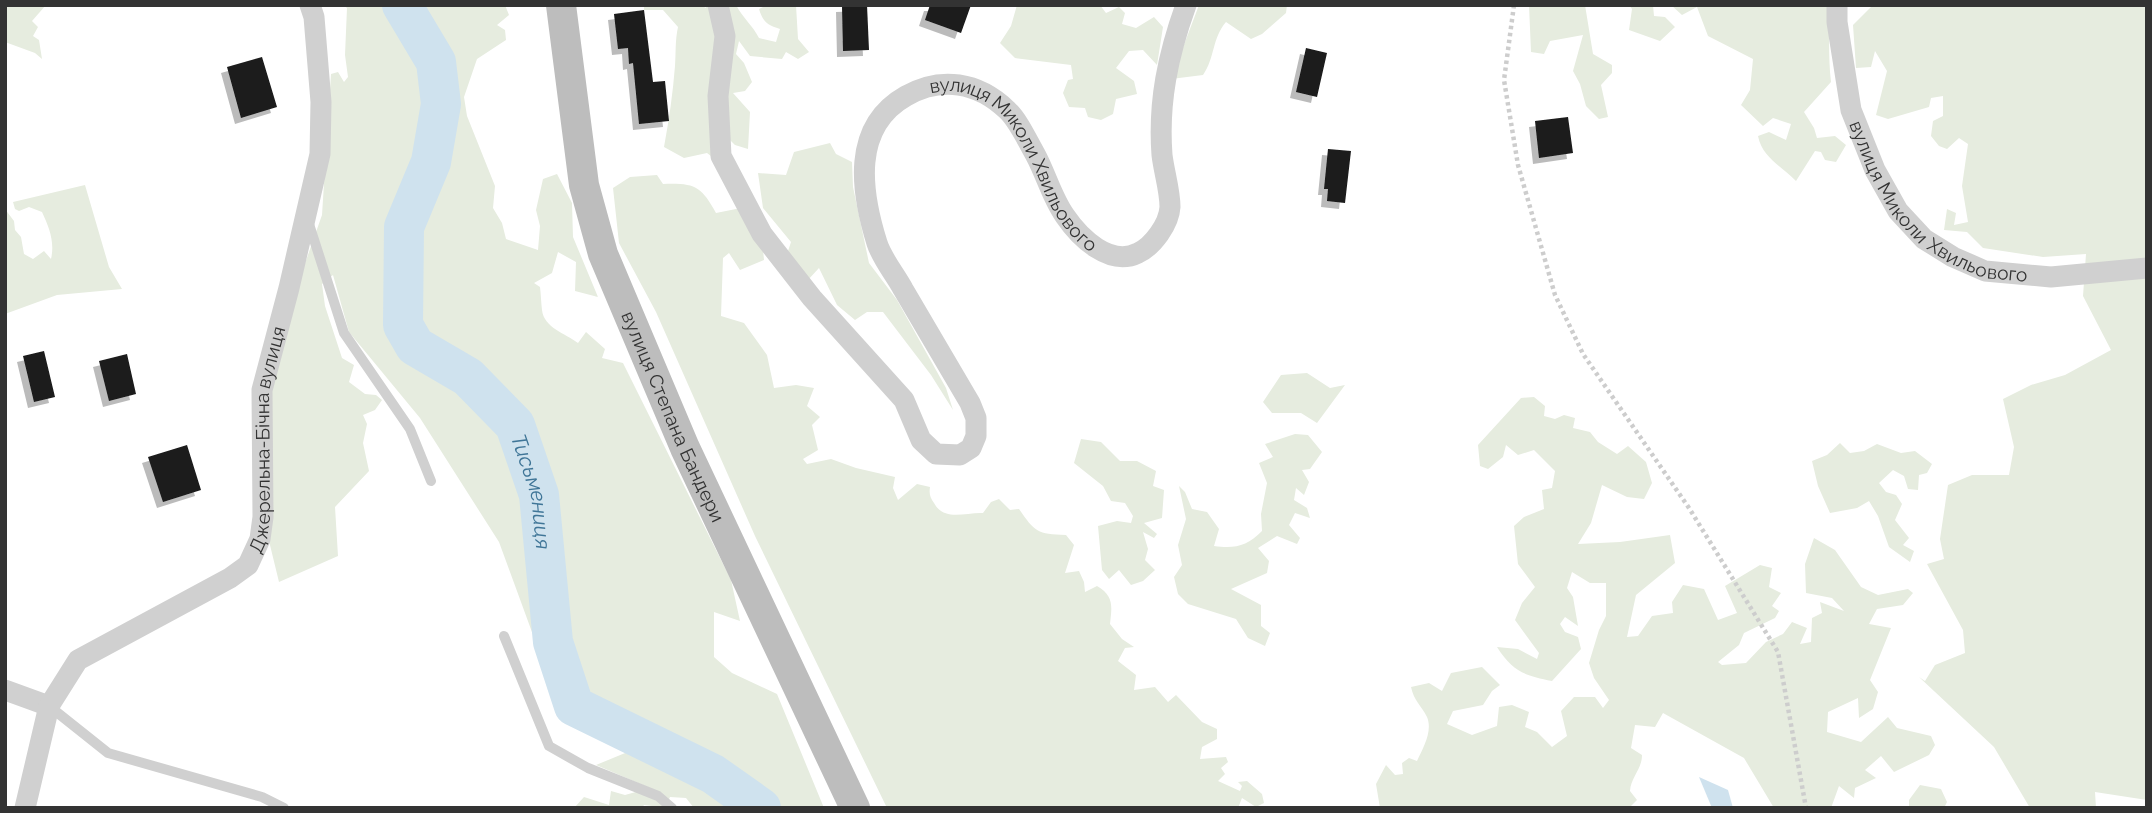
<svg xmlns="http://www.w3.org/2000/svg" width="2152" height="813" viewBox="0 0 2152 813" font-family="Raleway,sans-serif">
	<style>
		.green { fill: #e6ecdf }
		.water { fill: #cfe2ee }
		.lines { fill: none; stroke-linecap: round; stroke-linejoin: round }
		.river { stroke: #cfe2ee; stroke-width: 40 }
		.building { fill: #1a1a1a; filter: url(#shadow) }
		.path { stroke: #cdcdcd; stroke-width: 4.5; stroke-dasharray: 3.5 3.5; stroke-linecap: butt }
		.lane { stroke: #d0d0d0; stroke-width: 10 }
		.street { stroke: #d0d0d0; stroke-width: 21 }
		.secondary { stroke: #bdbdbd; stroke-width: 30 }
		.labels { text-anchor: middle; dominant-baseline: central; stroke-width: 7; stroke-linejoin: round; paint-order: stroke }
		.street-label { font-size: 19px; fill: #333; stroke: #fff }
		.water-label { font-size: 21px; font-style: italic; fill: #3f7597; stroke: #fff }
	</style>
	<defs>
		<filter id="shadow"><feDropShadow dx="-6" dy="6" stdDeviation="0" flood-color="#0004"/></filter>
	</defs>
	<rect width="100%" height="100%" fill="#fff"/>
	<path class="green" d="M 5,5 L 46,5 L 32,21 L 38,27 L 33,36 L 39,40 L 42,59 L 35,53 L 5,42 Z
		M 344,5 L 505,5 L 509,15 L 497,25 L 505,30 L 506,40 L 477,59 L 464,97 L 467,116 L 495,186 L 493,208 L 502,223 L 506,239 L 538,250 L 540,226 L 536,210 L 543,179 L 557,174 L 572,203 L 573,237 L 598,297 L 575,291 L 576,262 L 558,252 L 552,273 L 534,283 L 540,287 C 541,295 541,302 542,310 C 544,328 565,333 578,343 L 586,332 L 605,349 L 602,358 L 623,363 L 731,580 L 740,621 L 714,612 L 714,657 L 732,673 L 777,694 L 824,808 L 694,808 L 686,798 L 670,797 L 666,806 L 668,808 L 644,805 L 642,808 L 574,808 L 584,797 L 609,805 L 611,791 L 625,795 L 650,788 L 596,765 L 630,751 L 559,706 L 499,542 L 420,418 L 349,332 L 333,275 L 322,284 L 325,306 L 342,358 L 354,365 L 349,382 L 365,394 L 376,395 L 382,400 L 375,410 L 363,415 L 367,424 L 363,443 L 369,471 L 335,507 L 338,556 L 279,582 L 269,541 L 268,389 L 284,323 L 322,215 L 331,74 L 338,72 L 344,82 L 348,77 L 345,55 L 347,8 Z
		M 644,5 L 704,5 L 705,8 L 709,5 L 736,5 C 743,18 753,26 759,38 L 776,42 L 780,29 C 767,25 763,22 759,9 L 767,5 L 796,5 L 798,39 L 809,52 L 798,59 L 786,52 L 782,59 L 750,56 L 739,41 L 736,54 L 744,63 L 752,82 L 745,91 L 733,93 L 750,112 L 748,149 L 735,145 L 725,135 L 716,160 L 707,153 L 684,158 L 664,147 C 669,120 673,92 675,66 C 676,52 675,41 678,27 L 663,10 L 644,10 Z
		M 1017,5 L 1100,5 L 1106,13 L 1119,7 L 1125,13 L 1122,24 L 1136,28 L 1154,17 L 1163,27 L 1157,65 L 1143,50 L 1129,51 L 1116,68 L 1134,81 L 1137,94 L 1116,99 L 1113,114 L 1101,120 L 1088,117 L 1085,108 L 1069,107 L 1063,93 L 1068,80 L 1073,79 L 1071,65 L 1015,58 L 1000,43 L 1011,26 Z
		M 1199,5 L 1287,5 L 1286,13 L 1262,34 L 1251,39 L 1226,22 C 1212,38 1215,58 1203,75 L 1171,79 Z
		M 1529,5 L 1585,5 L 1593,54 L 1612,65 L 1612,73 L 1601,85 L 1608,117 L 1599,119 L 1586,106 L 1580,84 L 1573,71 L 1583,35 L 1550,41 L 1544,54 L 1531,52 Z
		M 1629,5 L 1653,5 L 1654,16 L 1665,17 L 1675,27 L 1660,41 L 1629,30 L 1632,9 Z
		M 1671,5 L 1828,5 C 1830,31 1828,56 1831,82 L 1804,112 L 1814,128 L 1817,138 L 1835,136 L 1846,145 L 1836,162 L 1825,160 L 1821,152 L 1815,151 L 1796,181 C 1781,166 1762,157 1758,136 L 1769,132 L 1786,140 L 1791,124 L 1773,118 L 1763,126 L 1741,105 L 1750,90 L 1753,59 L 1708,36 L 1697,7 L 1682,15 Z
		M 1873,5 L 2147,5 L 2147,800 L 2095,792 L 2096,808 L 2030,808 L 1994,747 L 1919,677 L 1925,681 L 1935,665 L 1965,653 L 1963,630 L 1927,564 L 1944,559 L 1940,539 L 1948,485 L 1972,475 L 2009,475 L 2014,447 L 2003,399 L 2031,385 L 2065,375 L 2111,350 L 2083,296 L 2086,254 L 2043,257 L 1983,248 L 1967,232 L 1944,230 L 1947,209 L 1956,213 L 1954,225 L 1968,222 L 1962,186 L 1968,144 L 1959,138 L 1947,149 L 1939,146 L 1931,136 L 1933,121 L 1943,116 L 1943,96 L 1931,98 L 1929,107 L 1888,119 L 1876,115 L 1887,71 L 1875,51 L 1871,67 L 1856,68 L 1853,25 Z
		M 830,143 L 836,154 L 852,162 L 853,187 L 869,263 L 897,300 L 946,388 L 953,410 L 931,375 L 883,312 L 867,312 L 855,320 L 837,305 L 819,268 L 807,281 L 788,251 L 791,242 L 763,208 L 758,173 L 786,175 L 794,152 Z
		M 657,175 L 663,184 C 695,183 701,186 716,213 L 741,208 L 763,249 L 764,260 L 740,270 L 729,253 L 723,258 L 721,316 L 744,323 L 767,355 L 774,388 L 796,385 L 814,388 L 807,406 L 820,417 L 812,425 L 818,450 L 803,459 L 807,464 L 831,459 L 856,468 L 895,477 L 893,488 L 898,500 L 917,484 L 930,487 C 929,494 930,497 934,503 C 944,522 966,512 983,513 L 991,502 L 999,499 L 1010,510 L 1019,509 C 1035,532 1037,534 1066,535 L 1074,545 L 1065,573 L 1079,571 L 1084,582 L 1085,592 L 1097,586 C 1114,596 1112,606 1110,624 L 1122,639 L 1134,647 L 1125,648 L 1118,661 L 1136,675 L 1134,690 L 1155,687 L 1168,702 L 1176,695 L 1202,722 L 1217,729 L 1217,739 L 1202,747 L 1200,759 L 1226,757 L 1228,762 L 1221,768 L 1225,774 L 1218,781 L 1240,791 L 1242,786 L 1238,782 L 1247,781 L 1262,794 L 1264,803 L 1256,807 L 1242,798 L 1238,808 L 887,808 L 755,536 L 656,312 L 619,243 L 613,188 L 630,177 Z
		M 85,185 L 109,267 L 122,289 L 57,295 L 5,314 L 5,209 L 14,221 L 15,230 L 21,237 L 24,254 L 33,259 L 44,251 L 51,259 C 55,242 49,227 42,212 L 29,207 L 19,211 L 15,209 L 13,202 Z
		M 1307,373 L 1330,388 L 1345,385 L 1317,423 L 1301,413 L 1272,413 L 1263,402 L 1281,375 Z
		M 1534,397 L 1545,406 L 1544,416 L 1555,419 L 1564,415 L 1575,418 L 1573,428 L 1590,432 L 1598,442 L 1617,454 L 1628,446 L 1646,462 L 1652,483 L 1644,499 L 1627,497 L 1602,485 L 1591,523 L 1578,544 L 1620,542 L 1670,535 L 1675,563 L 1636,595 L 1627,637 L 1638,636 L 1652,616 L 1673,613 L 1672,602 L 1683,585 L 1704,589 L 1718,620 L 1737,613 L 1725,586 L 1760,565 L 1772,568 L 1769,587 L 1781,593 L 1772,606 L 1779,611 L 1775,618 L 1744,633 L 1739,645 L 1718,662 L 1722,665 L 1746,663 L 1766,642 L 1783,634 L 1792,622 L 1807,628 L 1800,644 L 1811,642 L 1812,618 L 1822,613 L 1820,602 L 1844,611 L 1832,598 L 1806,593 L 1805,564 L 1814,538 L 1835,550 L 1861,587 L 1878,595 L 1908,589 L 1913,593 L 1903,605 L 1877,609 L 1869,624 L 1891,628 L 1870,680 L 1878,692 L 1873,709 L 1859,718 L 1858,698 L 1828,712 L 1827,732 L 1861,742 L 1888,717 L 1897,728 L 1931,736 L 1935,745 L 1929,755 L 1894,772 L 1881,756 L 1865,770 L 1876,778 L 1855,788 L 1854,798 L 1839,786 L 1831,808 L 1774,808 L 1744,758 L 1663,713 L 1655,727 L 1635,725 L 1631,748 L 1642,755 C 1642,769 1631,777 1630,791 L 1637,800 L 1629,808 L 1380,808 L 1376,784 L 1386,765 L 1395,775 L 1403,774 L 1402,763 L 1409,758 L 1417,761 C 1423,748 1433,731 1427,717 C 1421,705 1414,701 1411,687 L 1429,683 L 1442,691 L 1451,673 L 1482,667 L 1500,685 L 1492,691 L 1483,705 L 1453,711 L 1447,724 L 1472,735 L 1497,726 L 1499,707 L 1512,705 L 1529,712 L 1525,727 L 1537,732 L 1552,747 L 1567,736 L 1561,711 L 1574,697 L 1595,697 L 1603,708 L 1609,700 L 1594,678 L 1589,663 L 1599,630 L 1606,616 L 1606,583 L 1590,583 L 1572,572 L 1567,588 L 1573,597 L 1578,626 L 1565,617 L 1560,624 L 1565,632 L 1578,637 L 1581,649 L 1552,681 C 1524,675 1513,672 1497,647 L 1518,649 L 1537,659 L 1539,653 L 1515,620 L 1522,603 L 1535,587 L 1518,564 L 1514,526 L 1524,517 L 1544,509 L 1542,490 L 1552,488 L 1555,471 L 1534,450 L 1518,455 L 1506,445 L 1503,457 L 1488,469 L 1480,466 L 1478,445 L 1521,398 Z
		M 1295,434 L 1308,435 L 1322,452 L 1310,469 L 1302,470 L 1309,482 L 1304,495 L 1296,488 L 1294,500 L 1307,508 L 1310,518 L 1295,513 L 1289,525 L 1300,538 L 1297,544 L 1277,536 L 1258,548 L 1269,561 L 1267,573 L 1231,589 L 1261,605 L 1261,626 L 1270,633 L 1265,646 L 1248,638 L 1236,619 L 1188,604 L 1178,594 L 1174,577 L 1182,565 L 1178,545 L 1186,519 L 1179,486 L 1185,492 L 1192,509 L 1207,512 L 1219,529 L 1214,546 C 1235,549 1247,546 1262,531 L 1261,514 L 1267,483 L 1259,463 L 1273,457 L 1265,444 Z
		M 1081,439 L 1101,442 L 1120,461 L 1137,461 L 1156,471 L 1153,486 L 1164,490 L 1162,518 L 1144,523 L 1157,534 L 1154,538 L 1143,532 L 1148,549 L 1145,560 L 1155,570 L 1143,581 L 1131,585 L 1119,570 L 1109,579 L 1102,570 L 1098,526 L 1117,521 L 1131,523 L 1133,516 L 1125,503 L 1111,501 L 1103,486 L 1074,463 Z
		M 1840,443 L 1850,453 L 1864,451 L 1877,444 L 1901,453 L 1915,451 L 1932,464 L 1927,473 L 1919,475 L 1918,490 L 1908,489 L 1904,476 L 1893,470 L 1879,483 L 1886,492 L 1896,495 L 1902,504 L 1895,520 L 1909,538 L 1903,545 L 1914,551 L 1910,562 L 1889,547 L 1878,516 L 1869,501 L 1857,508 L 1830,513 L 1818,486 L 1812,461 L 1827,455 Z
		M 1920,785 L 1941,789 L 1947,802 L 1944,808 L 1909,808 L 1909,800 Z"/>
	<path class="water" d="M 1699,777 L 1728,790 L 1733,808 L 1712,808 Z"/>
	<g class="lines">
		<path class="river" id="s1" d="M 402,5 L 436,62 L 441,104 L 431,162 L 404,227 L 403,325 L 415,346 L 468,377 L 515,425 L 539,495 L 553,642 L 574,706 L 713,774 L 761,808"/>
	</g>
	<path class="building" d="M 867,5 L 869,50 L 843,51 L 842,6 Z
		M 930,5 L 971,5 L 961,33 L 925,20 Z
		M 644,10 L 653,82 L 665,81 L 669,121 L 639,124 L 633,63 L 629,64 L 628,48 L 618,49 L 614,14 Z
		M 1306,48 L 1327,53 L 1317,97 L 1296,92 Z
		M 262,57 L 277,107 L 241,118 L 227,67 Z
		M 1568,117 L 1573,153 L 1539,158 L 1535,121 Z
		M 1328,149 L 1351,151 L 1345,203 L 1327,201 L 1328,189 L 1324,189 Z
		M 44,351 L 55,397 L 34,402 L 23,356 Z
		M 127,354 L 136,394 L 109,401 L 99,361 Z
		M 187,445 L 201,490 L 163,502 L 148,457 Z"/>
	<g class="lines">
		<path class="path" d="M 1514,5 L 1504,80 L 1518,165 L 1555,295 L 1583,354 L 1689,508 L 1778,652 L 1806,808"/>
		<path class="lane" d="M 308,221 L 344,333 L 410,429 L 431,481
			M 504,636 L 549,746 L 588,768 L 658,796 L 672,808
			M 49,706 L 108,753 L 262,797 L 284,808"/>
		<g class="street">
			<path id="s2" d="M 718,5 L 725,36 L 718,96 L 721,156 L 762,234 L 812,298 L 904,400 L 921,440 L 936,454 L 960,455 L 971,448 L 976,436 L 976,418 L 970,403 C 948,365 925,327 903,289 C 895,274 882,259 877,243 C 861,192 851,127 906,96 C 941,76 978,82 1007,110 C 1018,120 1027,140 1035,154 C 1046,174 1052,198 1065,216 C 1080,238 1110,267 1138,253 C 1153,246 1169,224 1170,207 C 1170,190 1164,172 1162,155 C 1158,102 1168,55 1186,5"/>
			<path id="s3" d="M 1837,5 L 1837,22 L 1851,110 L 1875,170 L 1898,211 L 1924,239 L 1953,257 L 1985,271 L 2051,277 L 2147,268"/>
			<path d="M 5,690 L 49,706"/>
			<path id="s4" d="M 25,808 L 49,706 L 78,660 L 230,578 L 248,565 L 260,539 L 263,517 L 262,390 L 289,288 L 320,154 L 321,102 L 314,17 L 310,5"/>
		</g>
		<path class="secondary" id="s5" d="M 561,5 L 584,185 L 603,254 L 685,448 L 855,808"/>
	</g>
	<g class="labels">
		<g class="street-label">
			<text stroke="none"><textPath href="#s2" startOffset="1106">вулиця Миколи Хвильового</textPath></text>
			<text stroke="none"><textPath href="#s3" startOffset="243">вулиця Миколи Хвильового</textPath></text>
			<text stroke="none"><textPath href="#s5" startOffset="430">вулиця Степана Бандери</textPath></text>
			<text stroke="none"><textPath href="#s4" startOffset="483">Джерельна-Бічна вулиця</textPath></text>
		</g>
		<g class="water-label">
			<text stroke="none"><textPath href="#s1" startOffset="558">Тисьмениця</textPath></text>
		</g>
	</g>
	<rect width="2152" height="813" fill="none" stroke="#333333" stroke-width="14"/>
</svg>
